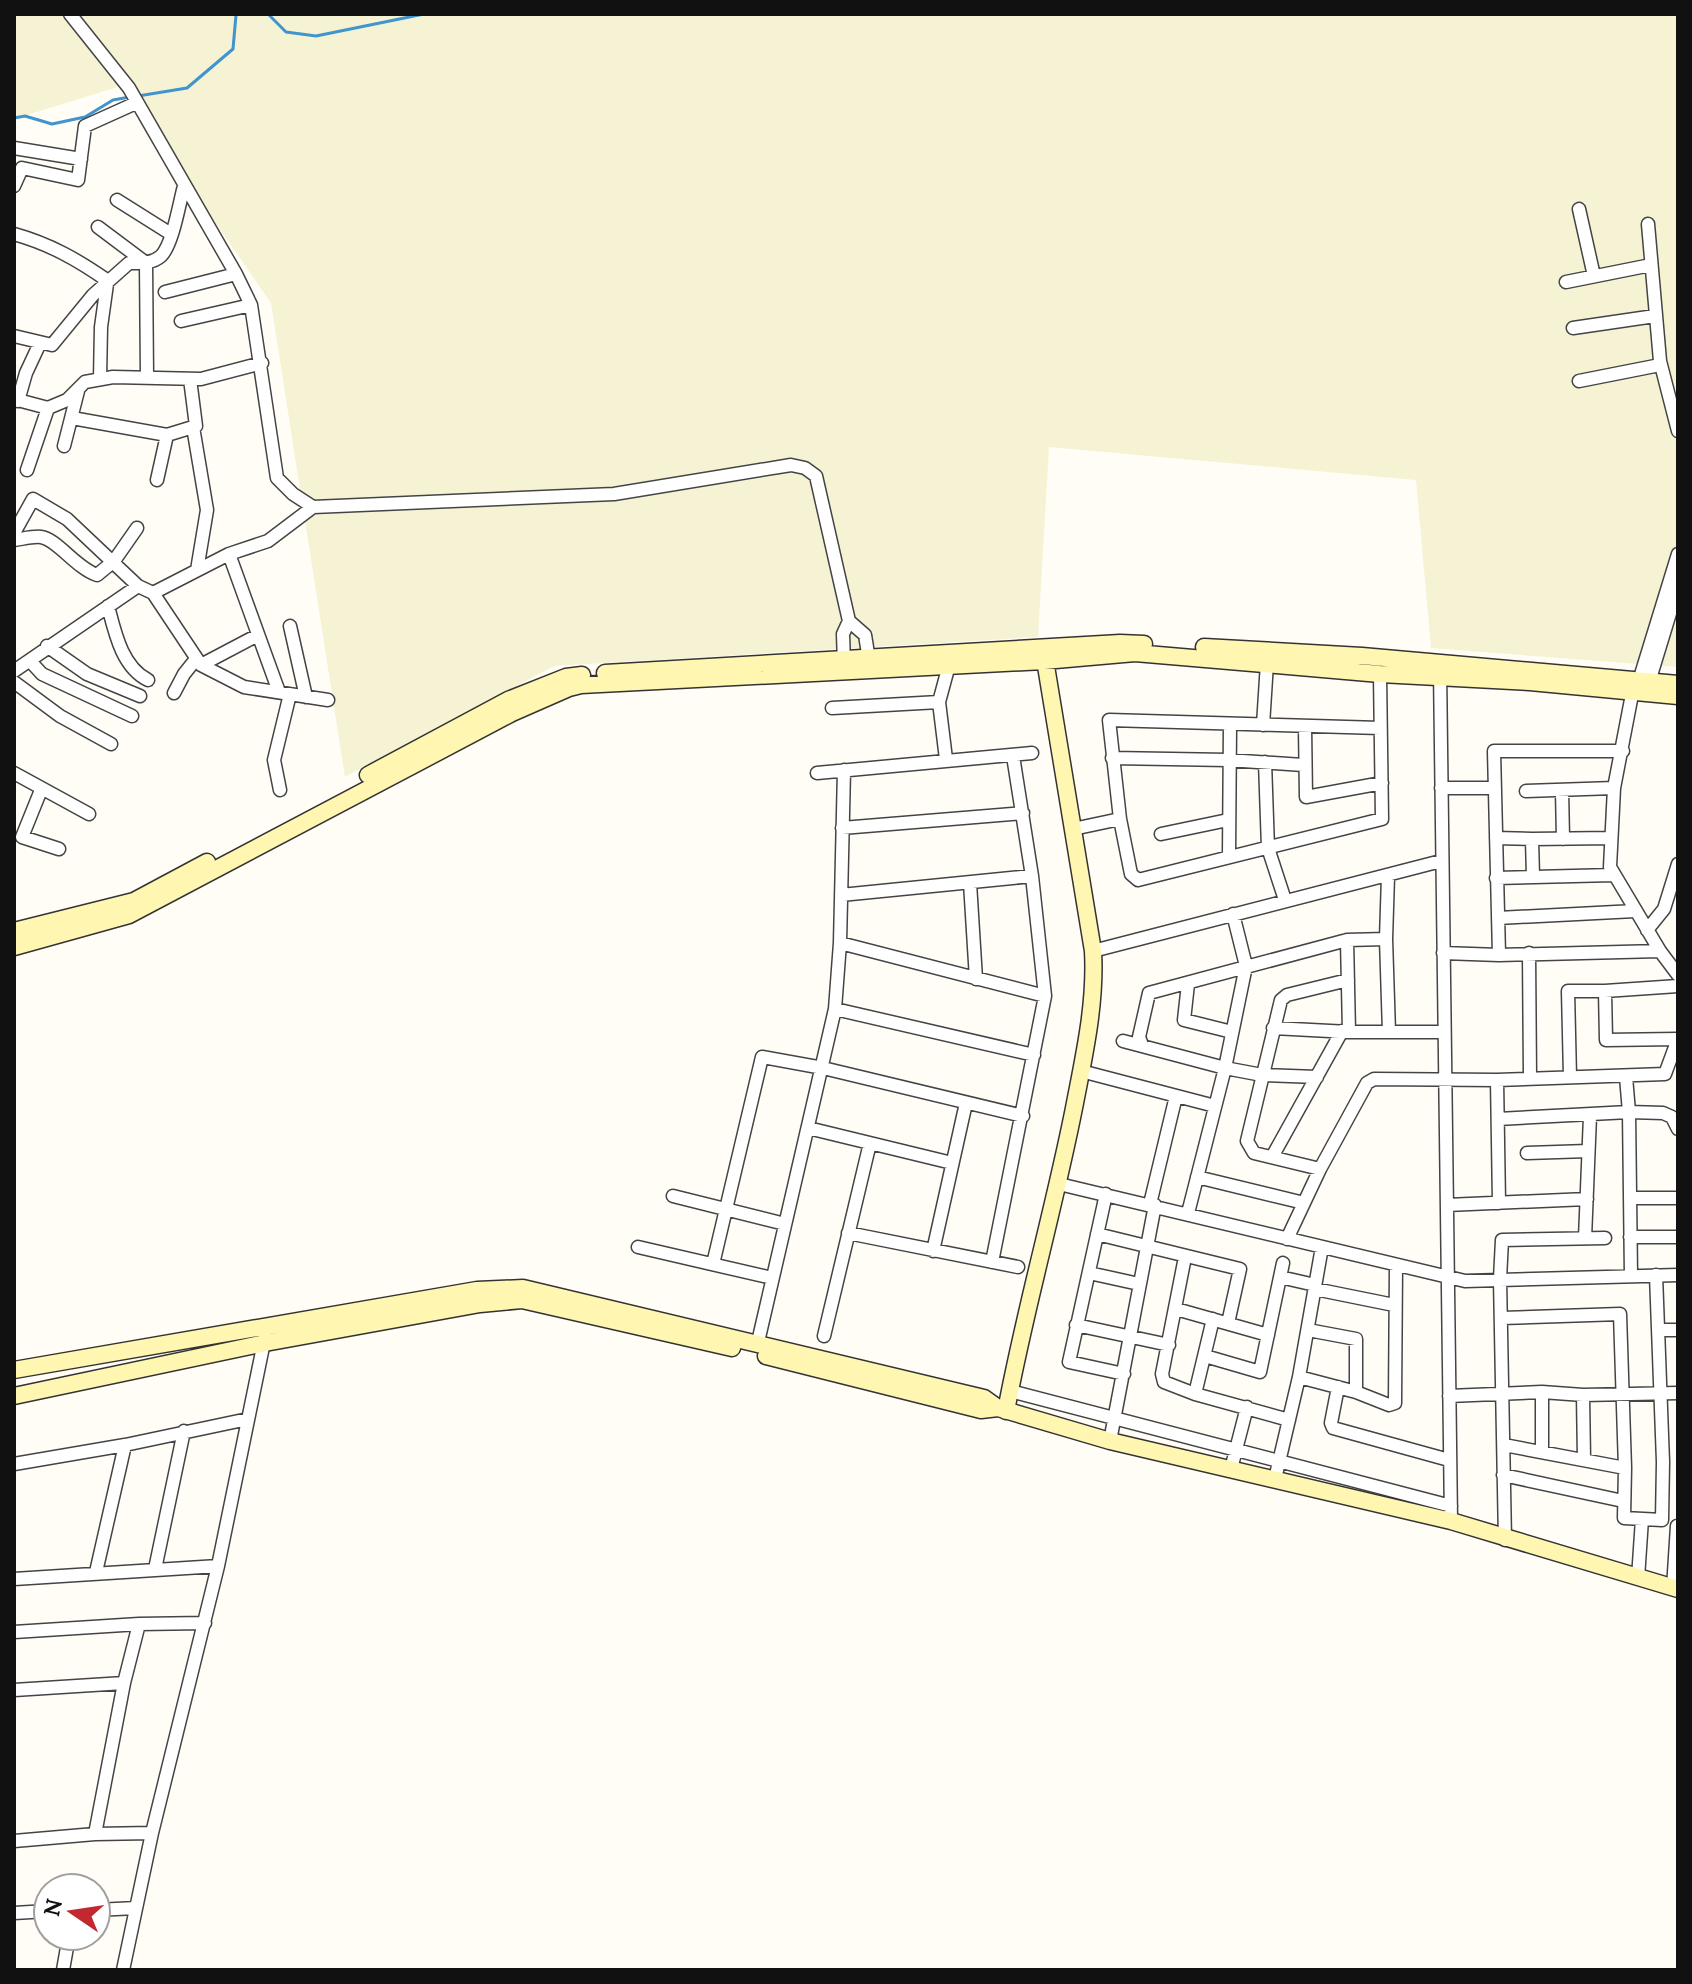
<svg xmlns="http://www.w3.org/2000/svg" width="1692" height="1984" viewBox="0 0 1692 1984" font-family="Lora,serif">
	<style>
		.farmland { fill: #f5f3d4 }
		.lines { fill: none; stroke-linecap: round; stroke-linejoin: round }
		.stream { stroke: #4194cd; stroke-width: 3 }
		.street-casing { stroke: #444; stroke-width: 15 }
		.secondary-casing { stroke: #333; stroke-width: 19 }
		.street { stroke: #fff; stroke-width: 12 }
		.secondary { stroke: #fef6b1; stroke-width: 16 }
	</style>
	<rect width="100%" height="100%" fill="#fffdf5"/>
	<path class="farmland" d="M 14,14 L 1678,14 L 1678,667 L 1431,648 L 1416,480 L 1049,447 L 1038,637 L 554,666 L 345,777 L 271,303 L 121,86 L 14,119 Z"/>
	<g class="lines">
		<path class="stream" d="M 268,14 L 286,32 L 316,36 L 424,14
			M 138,96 L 187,88 L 233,49 L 236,15 L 239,14
			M 14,118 L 25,116 L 52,124 L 85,117 L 113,100 L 130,97"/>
		<g class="street-casing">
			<path id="street" d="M 70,14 L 129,88 L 236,274 L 251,305 L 277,478 L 293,494 L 313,507
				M 14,148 L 81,159
				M 14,186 L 22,168 L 78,180 L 85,126 L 136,103
				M 117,200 L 171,234
				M 1579,209 L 1594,276
				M 1648,224 L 1660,361 L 1678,431
				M 98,227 L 146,263 L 147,377
				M 14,234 C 50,244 78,260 108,281
				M 1566,282 L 1651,265
				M 165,292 L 236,274
				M 181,321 L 251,305
				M 1573,328 L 1655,316
				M 14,336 L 52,345 L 93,295 L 129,263 C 140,263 152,264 161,256 C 173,244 179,204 184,186
				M 100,379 L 101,327 L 107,284
				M 1579,381 L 1660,365
				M 14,399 L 48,408 L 67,400 L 85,382 L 113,377 L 201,379 L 262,363
				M 18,401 L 26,373 L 40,343
				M 72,418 L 167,435 L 193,427 L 196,426 L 190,379
				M 193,427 L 207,510 L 197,570
				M 64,446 L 78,391
				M 27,470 L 48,408
				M 157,480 L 167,435
				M 14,533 L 33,499 L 67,519 L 138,586 L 153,593 L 201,665 L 244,687 L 328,700
				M 14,540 C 22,539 33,536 41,537 C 57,539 76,568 97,575 L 114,561 L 137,528
				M 229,554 L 279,692
				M 153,593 L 229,554 L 268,541 L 313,507 L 614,494 L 791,465 L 805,468 L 816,476 L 849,621 L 865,635 L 870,666
				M 108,606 C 115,633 122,667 148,680
				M 290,626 L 306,697
				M 47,646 L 87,674 L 140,696
				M 30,661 L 42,674 L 132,716
				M 844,664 L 843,634 L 849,621
				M 201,665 L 258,635
				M 1440,669 L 1451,1521
				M 14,671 L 138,586
				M 1639,681 L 1678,554
				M 14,682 L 60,716 L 111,744
				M 1649,682 L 1678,587
				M 1634,684 L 1614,788 L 1610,867 L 1660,951 L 1678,975
				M 174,693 L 184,674 L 196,659
				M 832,708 L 939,702
				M 1263,725 L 1267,663
				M 1305,727 L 1306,797 L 1382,783
				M 1380,728 L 1109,720 L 1120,819 L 1131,874 L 1138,880 L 1382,819 L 1380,674
				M 1112,758 L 1228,760 L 1303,765
				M 946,759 L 939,702 L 949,665
				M 1265,762 L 1268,848 L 1285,900
				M 14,773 L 89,814
				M 817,773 L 1032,753
				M 1441,788 L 1494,788
				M 41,790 L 22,837 L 59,849
				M 280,790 L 274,760 L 290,694
				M 1562,790 L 1563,839
				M 1526,791 L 1614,788
				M 842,828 L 1023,813
				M 1073,829 L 1120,819
				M 1161,834 L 1228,820
				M 1496,838 L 1532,839
				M 1229,856 L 1230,725
				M 1388,876 L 1386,939 L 1389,1032
				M 1533,877 L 1532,839 L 1611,838
				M 1496,878 L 1613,875
				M 970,883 L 976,979
				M 841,895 L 1032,876
				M 1498,918 L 1635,911
				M 1647,930 L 1664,909 L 1678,864
				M 1347,940 L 1349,1032
				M 840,943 L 1045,996
				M 1093,951 L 1441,861
				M 1443,953 L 1499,955 L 1660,951
				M 1529,953 L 1530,1078
				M 1499,955 L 1494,751 L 1623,751
				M 1188,984 L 1184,1020 L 1232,1032
				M 1605,991 L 1606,1040 L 1678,1039
				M 835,1009 L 1034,1055
				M 1273,1028 L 1349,1032 L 1444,1032
				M 1123,1041 L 1225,1068 L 1262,1075 L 1317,1077
				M 1142,1045 L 1139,1037 L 1149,993 L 1347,940 L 1386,939
				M 1081,1071 L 1215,1106
				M 1570,1077 L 1568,991 L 1605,991 L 1678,986
				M 1626,1077 L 1629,1112 L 1631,1276
				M 1497,1080 L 1499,1203
				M 1498,1119 L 1629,1112 L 1663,1113 L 1672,1117 L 1678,1129
				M 808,1128 L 952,1163
				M 1527,1153 L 1588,1151
				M 1272,1157 L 1342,1031
				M 1320,1169 L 1254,1153 L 1247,1141 L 1281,1000 L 1287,995 L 1348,980
				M 1197,1177 L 1304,1203
				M 1059,1184 L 1465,1281 L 1678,1275
				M 1106,1194 L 1069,1362 L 1124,1374
				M 673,1196 L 785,1224
				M 1630,1198 L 1678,1198
				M 1150,1204 L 1176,1096
				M 1447,1205 L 1587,1199
				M 1188,1213 L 1225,1068 L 1246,966 L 1233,914
				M 848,1233 L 1018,1267
				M 1097,1234 L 1240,1269 L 1228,1323
				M 1630,1237 L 1678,1237
				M 1585,1238 L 1590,1116
				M 1287,1239 L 1320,1169 L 1367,1083 L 1374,1079 L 1497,1080 L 1665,1074 L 1678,1039
				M 638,1247 L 772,1278
				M 933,1251 L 966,1103
				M 1185,1257 L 1162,1374 L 1164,1382 L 1195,1394 L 1289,1420
				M 992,1262 L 1045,996 L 1032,876 L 1013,756
				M 713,1264 L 762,1057 L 823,1068 L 1023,1116
				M 1089,1273 L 1139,1284
				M 1280,1277 L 1315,1285
				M 1315,1289 L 1394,1305
				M 1176,1309 L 1268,1335
				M 1502,1318 L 1620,1314 L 1625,1468 L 1624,1518 L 1662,1520 L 1663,1462 L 1656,1275
				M 1076,1325 L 1169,1345
				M 1308,1330 L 1356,1339 L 1356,1392
				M 1658,1330 L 1678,1330
				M 824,1336 L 870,1143
				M 758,1342 L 835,1009 L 840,943 L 844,770
				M 1205,1356 L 1260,1372 L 1283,1263
				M 1299,1377 L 1356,1392 L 1389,1405 L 1395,1403 L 1396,1265
				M 1338,1387 L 1331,1423 L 1333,1428 L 1449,1460
				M 1010,1391 L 1451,1506
				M 1195,1394 L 1213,1319
				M 1583,1395 L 1584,1460
				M 1449,1396 L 1542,1392 L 1583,1395 L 1678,1393
				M 1110,1441 L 1155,1205
				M 1504,1445 L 1625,1468
				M 1542,1450 L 1542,1392
				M 14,1464 L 125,1445 L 248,1419
				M 1231,1469 L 1247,1407
				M 1503,1475 L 1623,1501
				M 1275,1479 L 1299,1377 L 1322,1247
				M 1505,1540 L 1500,1279 L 1502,1240 L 1605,1238
				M 155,1569 L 184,1431
				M 96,1572 L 125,1445
				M 1638,1578 L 1642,1519
				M 14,1579 L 218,1566
				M 1673,1588 L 1677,1526
				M 14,1632 L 139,1624 L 205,1623
				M 14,1690 L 124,1683
				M 95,1834 L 124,1683 L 139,1624
				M 14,1841 L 95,1834 L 152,1833
				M 96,1910 L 136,1908
				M 14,1913 L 48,1911
				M 63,1970 L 69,1936
				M 123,1970 L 152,1833 L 218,1566 L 265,1337"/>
		</g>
		<g class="secondary-casing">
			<path id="secondary" d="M 1204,647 L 1362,656 L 1678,684
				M 605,673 L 1120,643 L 1144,644
				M 368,775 L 508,700 L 566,677 L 582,675
				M 14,931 L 134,901 L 207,862
				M 14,947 L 129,915 L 512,713 L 569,688 L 581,685 L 1044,661 L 1135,653 L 1380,674 L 1530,682 L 1678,696
				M 766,1356 L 981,1410 L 998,1408
				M 14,1370 L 477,1290 L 523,1288 L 984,1398 L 998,1408 L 1110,1441 L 1451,1521 L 1678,1589
				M 14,1396 L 265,1343 L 480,1304 L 522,1300 L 732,1348
				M 1006,1411 C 1025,1309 1054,1209 1074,1108 C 1084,1056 1096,1004 1093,951 L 1044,654"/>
		</g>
		<use href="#street" class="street"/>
		<use href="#secondary" class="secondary"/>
	</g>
	<rect width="1692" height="1984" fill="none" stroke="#111111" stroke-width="32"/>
	<g transform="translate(72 1912) rotate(283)"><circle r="38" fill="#ffffff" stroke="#a0a0a0" stroke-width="2"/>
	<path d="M0-6L14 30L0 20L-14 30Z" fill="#c1282f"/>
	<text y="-12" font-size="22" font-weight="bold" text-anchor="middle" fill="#111111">N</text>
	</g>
</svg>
